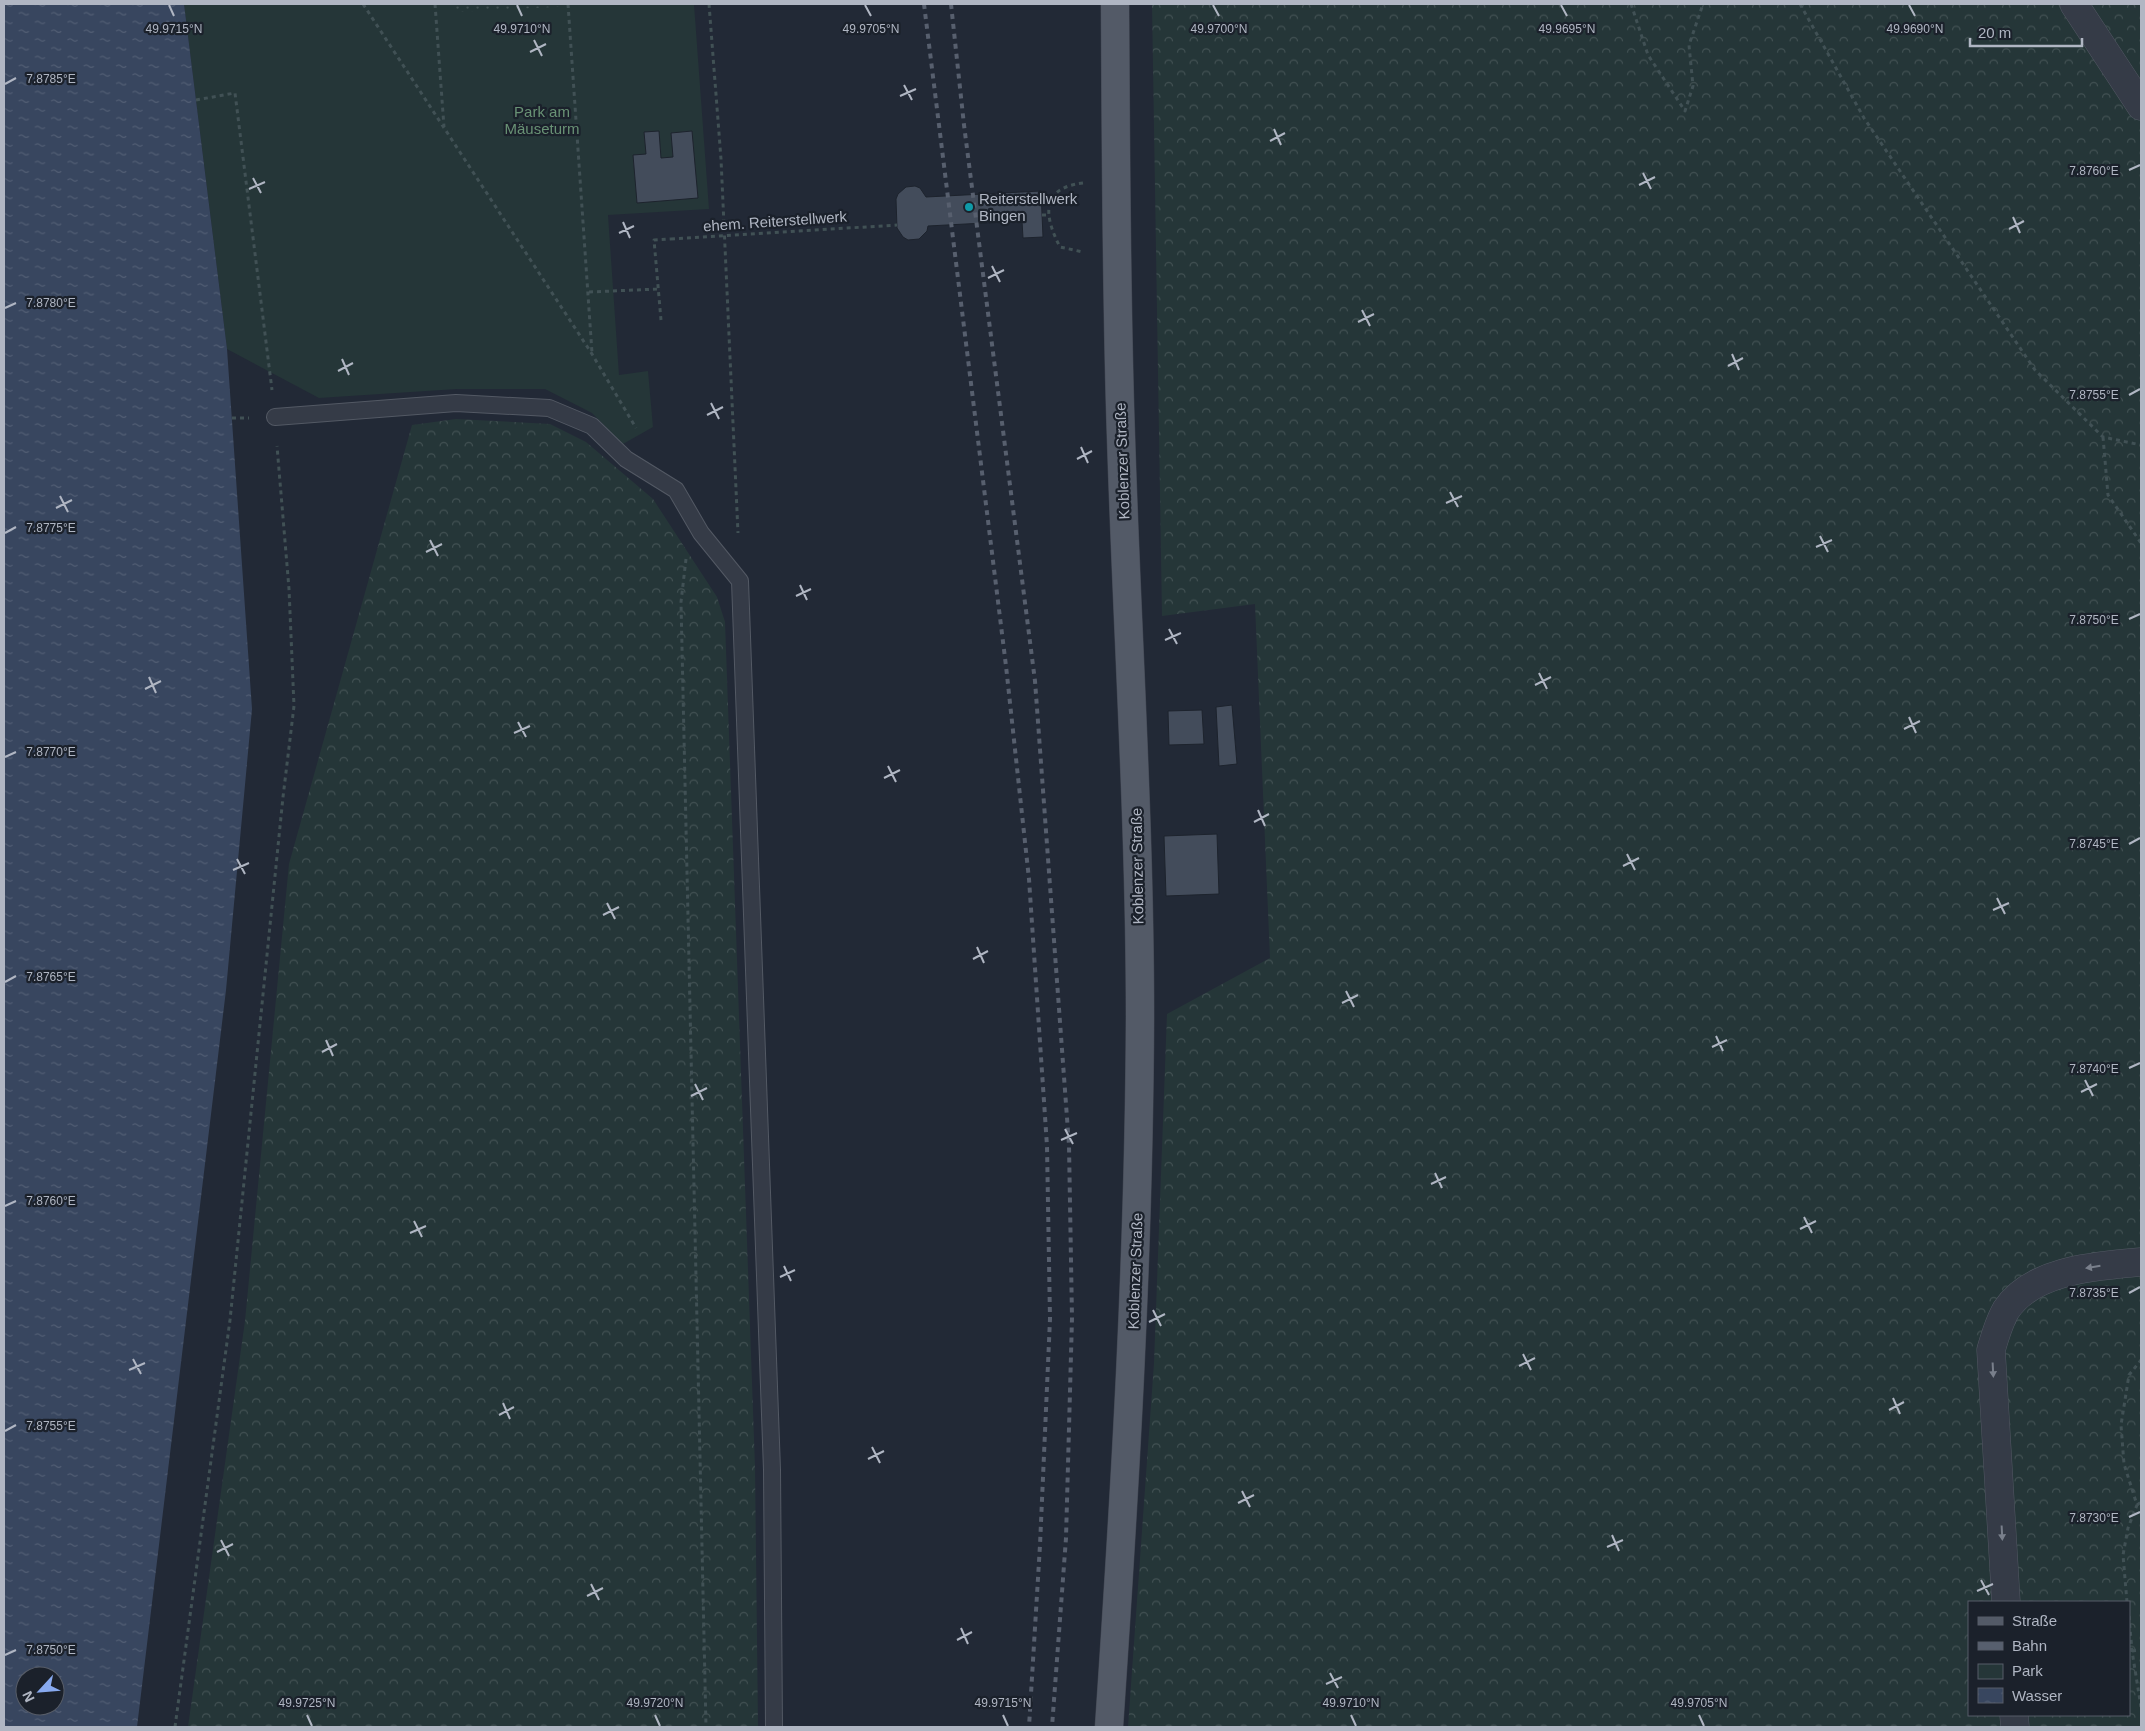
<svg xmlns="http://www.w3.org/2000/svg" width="2145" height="1731" viewBox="0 0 2145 1731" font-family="Arial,sans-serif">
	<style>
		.green { fill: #253638 }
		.forest { fill: url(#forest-crowns); fill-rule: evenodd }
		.garden { fill: url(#garden-dots) }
		.water { fill: url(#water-ripples); fill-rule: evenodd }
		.building { fill: #434c5b; stroke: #1d232d }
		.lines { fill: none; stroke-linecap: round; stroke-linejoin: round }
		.service-casing { stroke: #535964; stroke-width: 18 }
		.minor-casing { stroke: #535964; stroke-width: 29 }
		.primary-casing { stroke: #3f4450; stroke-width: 29 }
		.path { stroke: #415155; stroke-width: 3; stroke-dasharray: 4 4; stroke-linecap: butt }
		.service { stroke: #353b47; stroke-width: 16 }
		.minor { stroke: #353b47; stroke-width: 28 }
		.primary { stroke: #535a67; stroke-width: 28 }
		.rail { stroke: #575f6e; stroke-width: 4; stroke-dasharray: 5 5; stroke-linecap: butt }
		.path-bridge { stroke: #415155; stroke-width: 3; stroke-dasharray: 4 4; stroke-linecap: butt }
		.oneway { fill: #797f8b }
		.ticks { fill: none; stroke: #b0b6c3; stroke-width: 2 }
		.culture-dot { fill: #0f9aa8; stroke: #1b212b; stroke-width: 2 }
		.labels { text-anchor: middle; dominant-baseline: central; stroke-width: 4.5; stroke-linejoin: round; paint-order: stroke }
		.park-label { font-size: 15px; fill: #699275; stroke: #1b212b }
		.poi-label { font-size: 15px; fill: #b0b6c3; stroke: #1b212b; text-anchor: start }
		.street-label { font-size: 15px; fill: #b0b6c3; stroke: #1b212b }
		.ticks-label { font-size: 12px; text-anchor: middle; fill: #b0b6c3; stroke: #1b212b; stroke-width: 4.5; stroke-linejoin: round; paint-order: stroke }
	</style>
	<defs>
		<pattern id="forest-crowns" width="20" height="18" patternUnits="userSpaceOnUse" patternTransform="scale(1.25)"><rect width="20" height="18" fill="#253638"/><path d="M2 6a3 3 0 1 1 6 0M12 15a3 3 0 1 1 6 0" fill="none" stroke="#425153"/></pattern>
		<pattern id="garden-dots" width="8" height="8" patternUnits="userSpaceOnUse" patternTransform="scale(1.25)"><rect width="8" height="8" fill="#253638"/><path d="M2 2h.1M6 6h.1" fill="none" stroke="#425153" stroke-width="1.8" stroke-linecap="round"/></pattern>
		<pattern id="water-ripples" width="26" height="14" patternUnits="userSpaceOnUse" patternTransform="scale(1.25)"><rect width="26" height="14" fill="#38465f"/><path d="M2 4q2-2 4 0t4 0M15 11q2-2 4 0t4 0" fill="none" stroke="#525e74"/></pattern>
	</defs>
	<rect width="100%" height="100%" fill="#222936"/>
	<path class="green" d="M 184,4 L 694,4 L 709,209 L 608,215 L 619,375 L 648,371 L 653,427 L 623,444 L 592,413 L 545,389 L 457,389 L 319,398 L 227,349 Z"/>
	<path class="forest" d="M 1152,4 L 2141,4 L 2141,1727 L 1128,1727 L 1154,1363 L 1167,1014 L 1270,958 L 1255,604 L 1162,616 ZM 1969,1602 L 2129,1602 L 2129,1715 L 1969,1715 Z
		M 456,419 L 550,424 L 586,442 L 653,499 L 717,597 L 725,622 L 755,1467 L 758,1727 L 188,1727 L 245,1321 L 289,864 L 412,425 Z"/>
	<path class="garden" d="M 455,4 L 576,4 L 555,7 L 455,12 Z"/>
	<path class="water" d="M 4,4 L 184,4 L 227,349 L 252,709 L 226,990 L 137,1727 L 4,1727 ZM 25,1676 L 55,1676 L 55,1706 L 25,1706 Z"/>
	<path class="building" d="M 659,131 L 661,158 L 673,157 L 671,133 L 692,131 L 698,198 L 637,203 L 633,155 L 646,154 L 644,132 Z
		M 915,186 L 920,188 L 926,197 L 1041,191 L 1043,237 L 1023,238 L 1022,221 L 928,226 L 927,231 L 919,239 L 908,240 L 903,237 L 897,228 L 896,199 L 898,194 L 906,187 Z
		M 1232,705 L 1237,764 L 1219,766 L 1216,707 Z
		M 1202,710 L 1204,744 L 1169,745 L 1168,711 Z
		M 1217,834 L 1219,894 L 1166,896 L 1164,836 Z"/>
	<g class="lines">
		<g class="service-casing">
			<path id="service" d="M 275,417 L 456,403 L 549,408 L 592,426 L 626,459 L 676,490 L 701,533 L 740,581 L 772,1470 L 774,1727"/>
		</g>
		<g class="minor-casing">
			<path id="minor" d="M 2074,4 L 2141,106
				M 2006,1602 L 1991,1350 C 1995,1336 1999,1322 2006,1310 C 2033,1269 2098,1266 2141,1262
				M 2014,1715 L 2015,1727"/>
		</g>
		<g class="primary-casing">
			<path id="primary" d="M 1109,1727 C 1125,1490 1139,1255 1140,1017 C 1140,824 1127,631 1121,437 C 1116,293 1116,148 1115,4"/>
		</g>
		<path class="path" d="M 363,4 L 592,354 L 636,428
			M 435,4 L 444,127
			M 568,4 L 592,353
			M 709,4 L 721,159 L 738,533
			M 1631,4 L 1648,55 L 1685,111 L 1693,86 L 1689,45 L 1703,4
			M 1800,4 L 1864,118 L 2035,370 L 2103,437 L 2141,445
			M 196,100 L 235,93 L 272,390
			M 1083,183 C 1040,188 1044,216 1060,247 L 1083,252
			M 1042,215 L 1048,215
			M 589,292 L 658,289
			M 661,320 L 654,240 L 671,239
			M 232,418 L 249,418
			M 2103,437 L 2108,495 L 2141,543
			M 686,559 L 681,602 L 706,1727
			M 2137,1505 L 2141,1502
			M 2127,1602 L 2123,1555 L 2128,1528 L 2137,1505 L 2124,1464 L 2121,1425 L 2129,1375 L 2141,1360
			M 2129,1616 L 2132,1651 L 2141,1707
			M 2132,1651 L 2141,1650
			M 175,1727 L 230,1320 L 283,797 L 294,706 L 289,589 L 277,446"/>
		<use href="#service" class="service"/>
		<use href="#minor" class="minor"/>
		<use href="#primary" class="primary"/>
		<path class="rail" d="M 924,4 L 1006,666 L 1029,879 L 1047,1146 L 1050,1319 L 1040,1545 L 1029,1727
			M 951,4 L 964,125 L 1035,681 L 1069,1145 L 1072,1318 L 1066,1538 L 1052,1727"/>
		<path class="path-bridge" d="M 671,239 L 897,225"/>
	</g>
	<defs><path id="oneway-solid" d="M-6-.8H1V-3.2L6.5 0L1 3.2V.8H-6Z" transform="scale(1.25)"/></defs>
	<g class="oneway">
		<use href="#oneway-solid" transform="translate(2093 1267) rotate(171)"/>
		<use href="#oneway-solid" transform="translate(1993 1370) rotate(87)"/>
		<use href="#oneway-solid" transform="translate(2002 1533) rotate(87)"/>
	</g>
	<path class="ticks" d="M 169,5 L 174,16M 517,5 L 522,16M 865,5 L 871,16M 1213,5 L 1219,16M 1561,5 L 1567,16M 1909,5 L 1915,16M 534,40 L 542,56M 530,52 L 546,44M 5,84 L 16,78M 904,85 L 912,100M 900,96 L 916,89M 1274,129 L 1281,145M 1270,141 L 1285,133M 2129,170 L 2140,165M 1643,173 L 1651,189M 253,178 L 261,193M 1639,185 L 1655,177M 249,189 L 265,182M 2013,217 L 2020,233M 623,222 L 630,238M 2009,229 L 2024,221M 619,233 L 634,226M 992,266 L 1000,282M 988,278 L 1004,270M 5,308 L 16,303M 1362,310 L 1370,326M 1358,322 L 1374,314M 1732,354 L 1739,370M 342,359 L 349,375M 1728,366 L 1743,358M 338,371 L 353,363M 2129,395 L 2140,389M 711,403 L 719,419M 707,415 L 723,407M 1081,447 L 1088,463M 1077,459 L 1092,451M 1450,492 L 1458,507M 60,496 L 68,512M 1446,503 L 1462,496M 56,508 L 72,500M 5,533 L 16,527M 1820,536 L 1828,552M 430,540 L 438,556M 1816,547 L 1832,540M 426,552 L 442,544M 800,585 L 807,600M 796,596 L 811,589M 2129,619 L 2140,614M 1169,629 L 1177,644M 1165,640 L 1181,633M 1539,673 L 1547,689M 149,677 L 156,693M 1535,685 L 1551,677M 145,689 L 161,681M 1909,717 L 1916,733M 518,722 L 526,737M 1904,729 L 1920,721M 514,733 L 530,726M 5,757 L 16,752M 888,766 L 896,782M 884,778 L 900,770M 1258,810 L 1265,826M 1254,822 L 1269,814M 2129,844 L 2140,838M 1627,854 L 1635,870M 237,859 L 245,874M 1623,866 L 1639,858M 233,870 L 249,863M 1997,898 L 2005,914M 607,903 L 615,919M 1993,910 L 2009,903M 603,915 L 619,907M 977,947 L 984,963M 973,959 L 988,951M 5,982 L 16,976M 1346,991 L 1354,1007M 1342,1003 L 1358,995M 1716,1036 L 1723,1051M 326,1040 L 333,1056M 1712,1047 L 1727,1040M 322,1052 L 337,1044M 2129,1068 L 2140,1063M 2085,1080 L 2093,1096M 695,1084 L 703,1100M 2081,1092 L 2097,1084M 691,1096 L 707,1088M 1065,1129 L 1073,1144M 1061,1140 L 1077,1133M 1435,1173 L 1442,1188M 1431,1184 L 1446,1177M 5,1206 L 16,1201M 1804,1217 L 1812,1233M 414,1221 L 422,1237M 1800,1229 L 1816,1221M 410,1233 L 426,1226M 784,1266 L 791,1281M 780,1277 L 795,1270M 2129,1293 L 2140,1287M 1153,1310 L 1161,1326M 1149,1322 L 1165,1314M 1523,1354 L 1531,1370M 133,1359 L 141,1374M 1519,1366 L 1535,1358M 129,1370 L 145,1363M 1893,1398 L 1900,1414M 503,1403 L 510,1419M 1889,1410 L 1904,1402M 499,1415 L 514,1407M 5,1431 L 16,1425M 872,1447 L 880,1463M 868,1459 L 884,1451M 1242,1491 L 1250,1507M 1238,1503 L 1254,1495M 2129,1517 L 2140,1512M 1612,1535 L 1619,1551M 221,1540 L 229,1556M 1607,1547 L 1623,1540M 217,1552 L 233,1544M 1981,1580 L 1989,1595M 591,1584 L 599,1600M 1977,1591 L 1993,1584M 587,1596 L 603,1588M 961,1628 L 968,1644M 957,1640 L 972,1632M 5,1655 L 16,1650M 1330,1673 L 1338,1688M 1326,1684 L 1342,1677M 307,1715 L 312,1726M 655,1715 L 660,1726M 1003,1715 L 1008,1726M 1351,1715 L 1356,1726M 1699,1715 L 1704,1726"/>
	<circle class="culture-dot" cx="969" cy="207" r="5"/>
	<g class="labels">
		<g class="park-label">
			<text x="542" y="111">Park am<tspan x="542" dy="17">Mäuseturm</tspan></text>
		</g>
		<g class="poi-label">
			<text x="979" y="198">Reiterstellwerk<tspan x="979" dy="17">Bingen</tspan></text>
		</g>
		<g class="street-label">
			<text transform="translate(775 221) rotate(-4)">ehem. Reiterstellwerk</text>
			<text transform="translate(1122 461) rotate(-92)">Koblenzer Straße</text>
			<text transform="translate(1137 866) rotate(-91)">Koblenzer Straße</text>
			<text transform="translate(1135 1271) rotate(-88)">Koblenzer Straße</text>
		</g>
	</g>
	<g class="ticks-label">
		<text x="174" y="33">49.9715°N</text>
		<text x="522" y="33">49.9710°N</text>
		<text x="1567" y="33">49.9695°N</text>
		<text x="1915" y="33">49.9690°N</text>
		<text x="871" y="33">49.9705°N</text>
		<text x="1219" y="33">49.9700°N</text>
		<text x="51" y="83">7.8785°E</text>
		<text x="2094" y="175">7.8760°E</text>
		<text x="51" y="307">7.8780°E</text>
		<text x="2094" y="399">7.8755°E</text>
		<text x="51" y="532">7.8775°E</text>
		<text x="2094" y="624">7.8750°E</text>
		<text x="51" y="756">7.8770°E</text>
		<text x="2094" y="848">7.8745°E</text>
		<text x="51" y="981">7.8765°E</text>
		<text x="2094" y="1073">7.8740°E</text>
		<text x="51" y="1205">7.8760°E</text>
		<text x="2094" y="1297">7.8735°E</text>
		<text x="51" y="1430">7.8755°E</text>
		<text x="2094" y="1522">7.8730°E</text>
		<text x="51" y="1654">7.8750°E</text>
		<text x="307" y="1707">49.9725°N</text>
		<text x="655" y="1707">49.9720°N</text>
		<text x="1003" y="1707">49.9715°N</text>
		<text x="1351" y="1707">49.9710°N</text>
		<text x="1699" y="1707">49.9705°N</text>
	</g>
	<rect width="2145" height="1731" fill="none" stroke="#b0b6c3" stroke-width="10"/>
	<rect x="1968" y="1601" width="162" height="115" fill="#1b212b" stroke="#575d68"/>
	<rect x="1978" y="1617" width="25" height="8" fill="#535a67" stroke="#575d68"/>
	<text x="2012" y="1626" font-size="15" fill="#b0b6c3">Straße</text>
	<rect x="1978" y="1642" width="25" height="8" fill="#575f6e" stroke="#575d68"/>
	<text x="2012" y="1651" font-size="15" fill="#b0b6c3">Bahn</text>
	<rect x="1978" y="1664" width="25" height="15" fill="#253638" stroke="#575d68"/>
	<text x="2012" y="1676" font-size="15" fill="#b0b6c3">Park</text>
	<rect x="1978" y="1688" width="25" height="15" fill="url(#water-ripples)" stroke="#575d68"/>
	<text x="2012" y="1701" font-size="15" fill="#b0b6c3">Wasser</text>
	<g transform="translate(40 1691) rotate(244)"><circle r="24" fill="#1b212b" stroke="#575d68"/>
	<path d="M0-4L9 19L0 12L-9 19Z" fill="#88aaf0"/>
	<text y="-8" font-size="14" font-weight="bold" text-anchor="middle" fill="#b0b6c3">N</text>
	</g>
	<path d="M1970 38v8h112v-8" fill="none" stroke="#b0b6c3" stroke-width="2.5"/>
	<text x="1978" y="38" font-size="15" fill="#b0b6c3" stroke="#1b212b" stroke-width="4" paint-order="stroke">20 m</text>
</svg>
